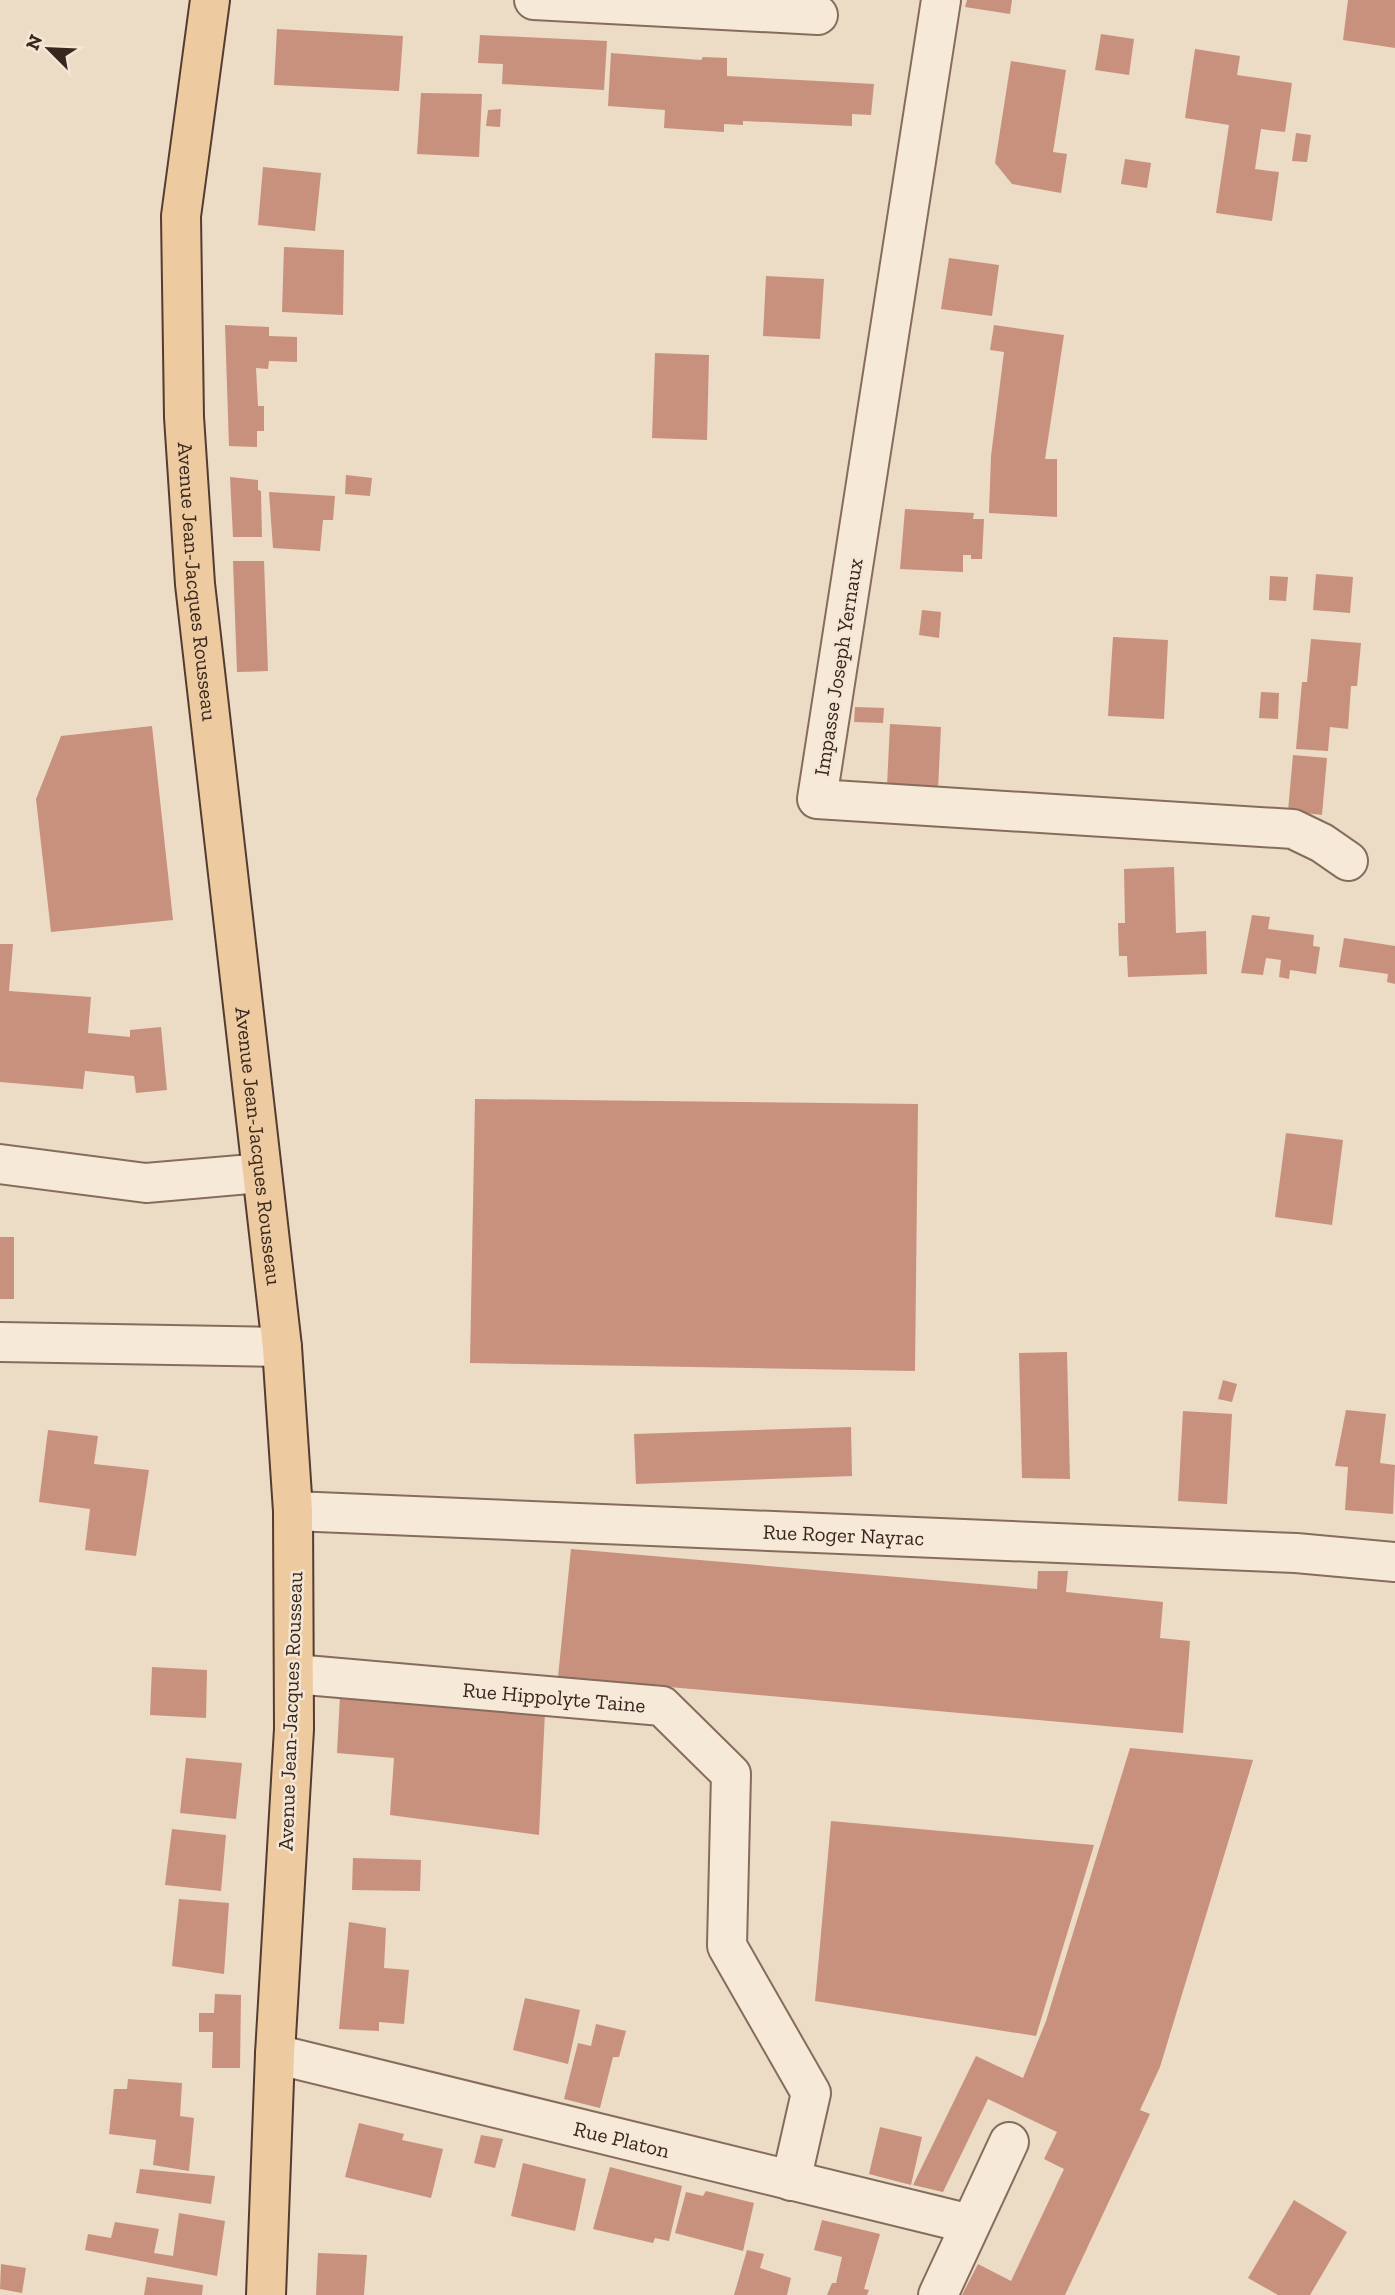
<svg xmlns="http://www.w3.org/2000/svg" width="1395" height="2295" viewBox="0 0 1395 2295" font-family="'Zilla Slab',serif">
	<style>
		.building { fill: #c8917d }
		.lines { fill: none; stroke-linecap: round; stroke-linejoin: round }
		.minor-casing { stroke: #866c5c; stroke-width: 42 }
		.major-casing { stroke: #543c30; stroke-width: 42 }
		.minor { stroke: #f7e9d8; stroke-width: 38 }
		.major { stroke: #edca9f; stroke-width: 38 }
		.labels { text-anchor: middle; dominant-baseline: central; stroke-width: 5; stroke-linejoin: round; paint-order: stroke }
		.street-label { font-size: 21px; fill: #37271f; stroke: #f4e6d4 }
	</style>
	<rect width="100%" height="100%" fill="#ecdbc5"/>
	<path class="building" d="M 967,0 L 1012,0 L 1010,14 L 965,7 Z
		M 1348,0 L 1395,0 L 1395,48 L 1343,40 Z
		M 277,29 L 403,36 L 399,91 L 274,85 Z
		M 1101,34 L 1134,39 L 1129,75 L 1095,70 Z
		M 480,35 L 607,41 L 604,90 L 502,84 L 503,64 L 478,63 Z
		M 1195,49 L 1240,56 L 1237,75 L 1292,83 L 1285,132 L 1261,129 L 1255,169 L 1279,172 L 1272,221 L 1216,213 L 1229,125 L 1185,118 Z
		M 611,53 L 701,60 L 703,57 L 727,58 L 727,76 L 874,84 L 871,115 L 852,114 L 852,126 L 743,121 L 743,125 L 724,124 L 724,132 L 664,128 L 665,110 L 608,106 Z
		M 1011,61 L 1066,70 L 1053,152 L 1067,154 L 1061,193 L 1012,184 L 995,163 Z
		M 421,93 L 482,94 L 479,157 L 417,154 Z
		M 501,109 L 500,127 L 486,126 L 488,110 Z
		M 1296,133 L 1311,135 L 1307,162 L 1292,161 Z
		M 1125,159 L 1151,163 L 1147,188 L 1121,184 Z
		M 263,167 L 321,173 L 315,231 L 258,225 Z
		M 284,247 L 344,250 L 343,315 L 282,312 Z
		M 949,258 L 999,265 L 992,316 L 941,309 Z
		M 766,276 L 824,279 L 820,339 L 763,336 Z
		M 225,325 L 269,327 L 269,336 L 297,337 L 297,362 L 269,361 L 268,369 L 256,368 L 258,406 L 264,406 L 264,431 L 257,431 L 257,447 L 229,446 Z
		M 994,325 L 1064,335 L 1045,459 L 1057,459 L 1057,517 L 989,513 L 991,456 L 1004,352 L 990,350 Z
		M 655,353 L 709,355 L 707,440 L 652,438 Z
		M 346,475 L 372,478 L 370,496 L 345,494 Z
		M 230,477 L 258,480 L 258,490 L 261,491 L 262,537 L 233,537 Z
		M 269,492 L 335,496 L 333,520 L 323,520 L 320,551 L 273,548 Z
		M 905,509 L 974,513 L 973,519 L 984,519 L 982,559 L 971,559 L 971,555 L 963,555 L 963,572 L 900,569 Z
		M 233,561 L 264,561 L 268,671 L 237,672 Z
		M 1316,574 L 1353,577 L 1350,613 L 1313,610 Z
		M 1270,576 L 1288,577 L 1286,601 L 1269,600 Z
		M 922,610 L 941,612 L 939,638 L 919,635 Z
		M 1113,637 L 1168,640 L 1164,719 L 1108,716 Z
		M 1311,639 L 1361,643 L 1357,686 L 1351,686 L 1348,729 L 1330,727 L 1328,751 L 1296,749 L 1302,682 L 1307,682 Z
		M 1261,692 L 1279,693 L 1278,719 L 1259,718 Z
		M 855,707 L 884,708 L 883,723 L 854,722 Z
		M 890,724 L 941,727 L 938,789 L 887,786 Z
		M 152,726 L 173,920 L 51,932 L 36,799 L 61,736 Z
		M 1293,755 L 1327,758 L 1322,815 L 1288,811 Z
		M 1174,867 L 1176,933 L 1206,931 L 1207,974 L 1128,977 L 1127,956 L 1119,956 L 1118,923 L 1125,923 L 1124,869 Z
		M 1252,915 L 1270,917 L 1268,929 L 1314,935 L 1313,946 L 1320,947 L 1316,974 L 1290,970 L 1289,979 L 1279,977 L 1281,960 L 1266,958 L 1263,975 L 1241,973 Z
		M 1344,938 L 1395,946 L 1395,984 L 1387,982 L 1388,974 L 1339,967 Z
		M 0,944 L 13,944 L 9,991 L 91,997 L 88,1033 L 130,1037 L 130,1030 L 161,1027 L 167,1090 L 136,1093 L 134,1076 L 85,1071 L 83,1089 L 0,1082 Z
		M 475,1099 L 918,1104 L 915,1371 L 470,1363 Z
		M 1286,1133 L 1343,1140 L 1332,1225 L 1275,1217 Z
		M 0,1237 L 14,1237 L 14,1299 L 0,1299 Z
		M 1067,1352 L 1070,1479 L 1022,1478 L 1019,1353 Z
		M 1223,1380 L 1237,1384 L 1232,1402 L 1218,1399 Z
		M 1346,1410 L 1386,1414 L 1380,1463 L 1395,1465 L 1393,1514 L 1345,1510 L 1348,1467 L 1335,1466 Z
		M 1183,1411 L 1232,1414 L 1227,1504 L 1178,1501 Z
		M 851,1427 L 852,1476 L 636,1484 L 634,1434 Z
		M 48,1430 L 98,1436 L 94,1464 L 149,1470 L 136,1556 L 85,1550 L 90,1509 L 39,1502 Z
		M 571,1549 L 1037,1589 L 1038,1571 L 1068,1571 L 1066,1592 L 1163,1602 L 1160,1638 L 1190,1641 L 1183,1733 L 558,1677 Z
		M 152,1667 L 207,1670 L 206,1718 L 150,1715 Z
		M 340,1696 L 545,1712 L 539,1835 L 390,1815 L 394,1758 L 337,1753 Z
		M 1130,1748 L 1253,1760 L 1160,2067 L 1140,2110 L 1150,2114 L 1065,2295 L 962,2295 L 978,2264 L 1011,2281 L 1064,2169 L 1044,2159 L 1057,2132 L 988,2099 L 943,2192 L 913,2185 L 976,2056 L 1023,2078 L 1046,2021 Z
		M 186,1758 L 242,1763 L 236,1819 L 180,1813 Z
		M 831,1821 L 1094,1845 L 1036,2036 L 815,2001 Z
		M 172,1829 L 226,1835 L 221,1891 L 165,1885 Z
		M 353,1858 L 421,1860 L 420,1891 L 352,1890 Z
		M 179,1899 L 229,1903 L 224,1974 L 172,1966 Z
		M 349,1922 L 386,1928 L 384,1968 L 409,1970 L 404,2024 L 379,2022 L 379,2031 L 339,2029 Z
		M 215,1994 L 241,1995 L 240,2068 L 212,2068 L 213,2032 L 199,2032 L 199,2013 L 214,2013 Z
		M 525,1998 L 580,2010 L 568,2064 L 513,2050 Z
		M 596,2024 L 626,2031 L 619,2057 L 613,2057 L 600,2108 L 564,2099 L 578,2043 L 591,2046 Z
		M 128,2079 L 182,2083 L 180,2116 L 194,2118 L 189,2171 L 153,2165 L 156,2140 L 109,2134 L 114,2089 L 127,2089 Z
		M 359,2123 L 404,2134 L 402,2140 L 443,2149 L 431,2198 L 345,2177 Z
		M 880,2127 L 922,2137 L 911,2185 L 869,2174 Z
		M 481,2135 L 503,2139 L 495,2168 L 474,2163 Z
		M 523,2163 L 586,2179 L 575,2231 L 511,2216 Z
		M 610,2167 L 682,2186 L 669,2241 L 655,2238 L 653,2243 L 593,2229 Z
		M 140,2169 L 215,2176 L 211,2204 L 136,2193 Z
		M 706,2191 L 754,2203 L 743,2251 L 675,2233 L 686,2192 L 703,2196 Z
		M 1294,2200 L 1347,2232 L 1310,2295 L 1278,2295 L 1248,2278 Z
		M 179,2213 L 225,2221 L 217,2276 L 85,2250 L 88,2234 L 111,2238 L 115,2222 L 159,2229 L 154,2253 L 173,2256 Z
		M 822,2220 L 880,2234 L 864,2289 L 869,2290 L 867,2295 L 827,2295 L 832,2283 L 836,2283 L 842,2257 L 814,2250 Z
		M 747,2250 L 764,2254 L 760,2268 L 791,2278 L 787,2295 L 734,2295 Z
		M 318,2253 L 367,2255 L 364,2295 L 316,2295 Z
		M 1,2264 L 26,2268 L 22,2293 L 0,2289 Z
		M 147,2277 L 203,2285 L 202,2295 L 144,2295 Z"/>
	<g class="lines">
		<g class="minor-casing">
			<g id="minor">
				<path d="M 534,0 L 818,15"/>
				<path d="M 941,0 L 817,799 L 1293,829 L 1322,843 L 1348,861"/>
				<path d="M 0,1164 L 146,1183 L 262,1173"/>
				<path d="M 0,1342 L 282,1347"/>
				<path id="s1" d="M 293,1511 L 1296,1553 L 1395,1562"/>
				<path id="s2" d="M 294,1674 L 662,1706 L 731,1774 L 727,1946 L 811,2093 L 791,2181"/>
				<path id="s3" d="M 275,2054 L 970,2224"/>
				<path d="M 938,2295 L 1009,2142"/>
			</g>
		</g>
		<g class="major-casing">
			<g id="major">
				<path id="s4" d="M 210,0 L 181,216 L 184,417 L 195,584 L 282,1347 L 293,1511 L 294,1729 L 275,2054 L 266,2295"/>
			</g>
		</g>
		<use href="#minor" class="minor"/>
		<use href="#major" class="major"/>
	</g>
	<g class="labels">
		<g class="street-label">
			<text stroke="none"><textPath href="#s4" startOffset="584">Avenue Jean-Jacques Rousseau</textPath></text>
			<text transform="translate(838 667) rotate(-81)">Impasse Joseph Yernaux</text>
			<text stroke="none"><textPath href="#s4" startOffset="1152">Avenue Jean-Jacques Rousseau</textPath></text>
			<text stroke="none"><textPath href="#s1" startOffset="551">Rue Roger Nayrac</textPath></text>
			<text stroke="none"><textPath href="#s2" startOffset="261">Rue Hippolyte Taine</textPath></text>
			<text transform="translate(290 1711) rotate(-88)">Avenue Jean-Jacques Rousseau</text>
			<text stroke="none"><textPath href="#s3" startOffset="357">Rue Platon</textPath></text>
		</g>
	</g>
	<g transform="translate(49 49) rotate(294)" stroke="#f4e6d4" stroke-width="5" paint-order="stroke">
	<path d="M0-5L12 26L0 18L-12 26Z" fill="#37271f"/>
	<text y="-10" font-size="19" font-weight="bold" text-anchor="middle" fill="#37271f">N</text>
	</g>
</svg>
